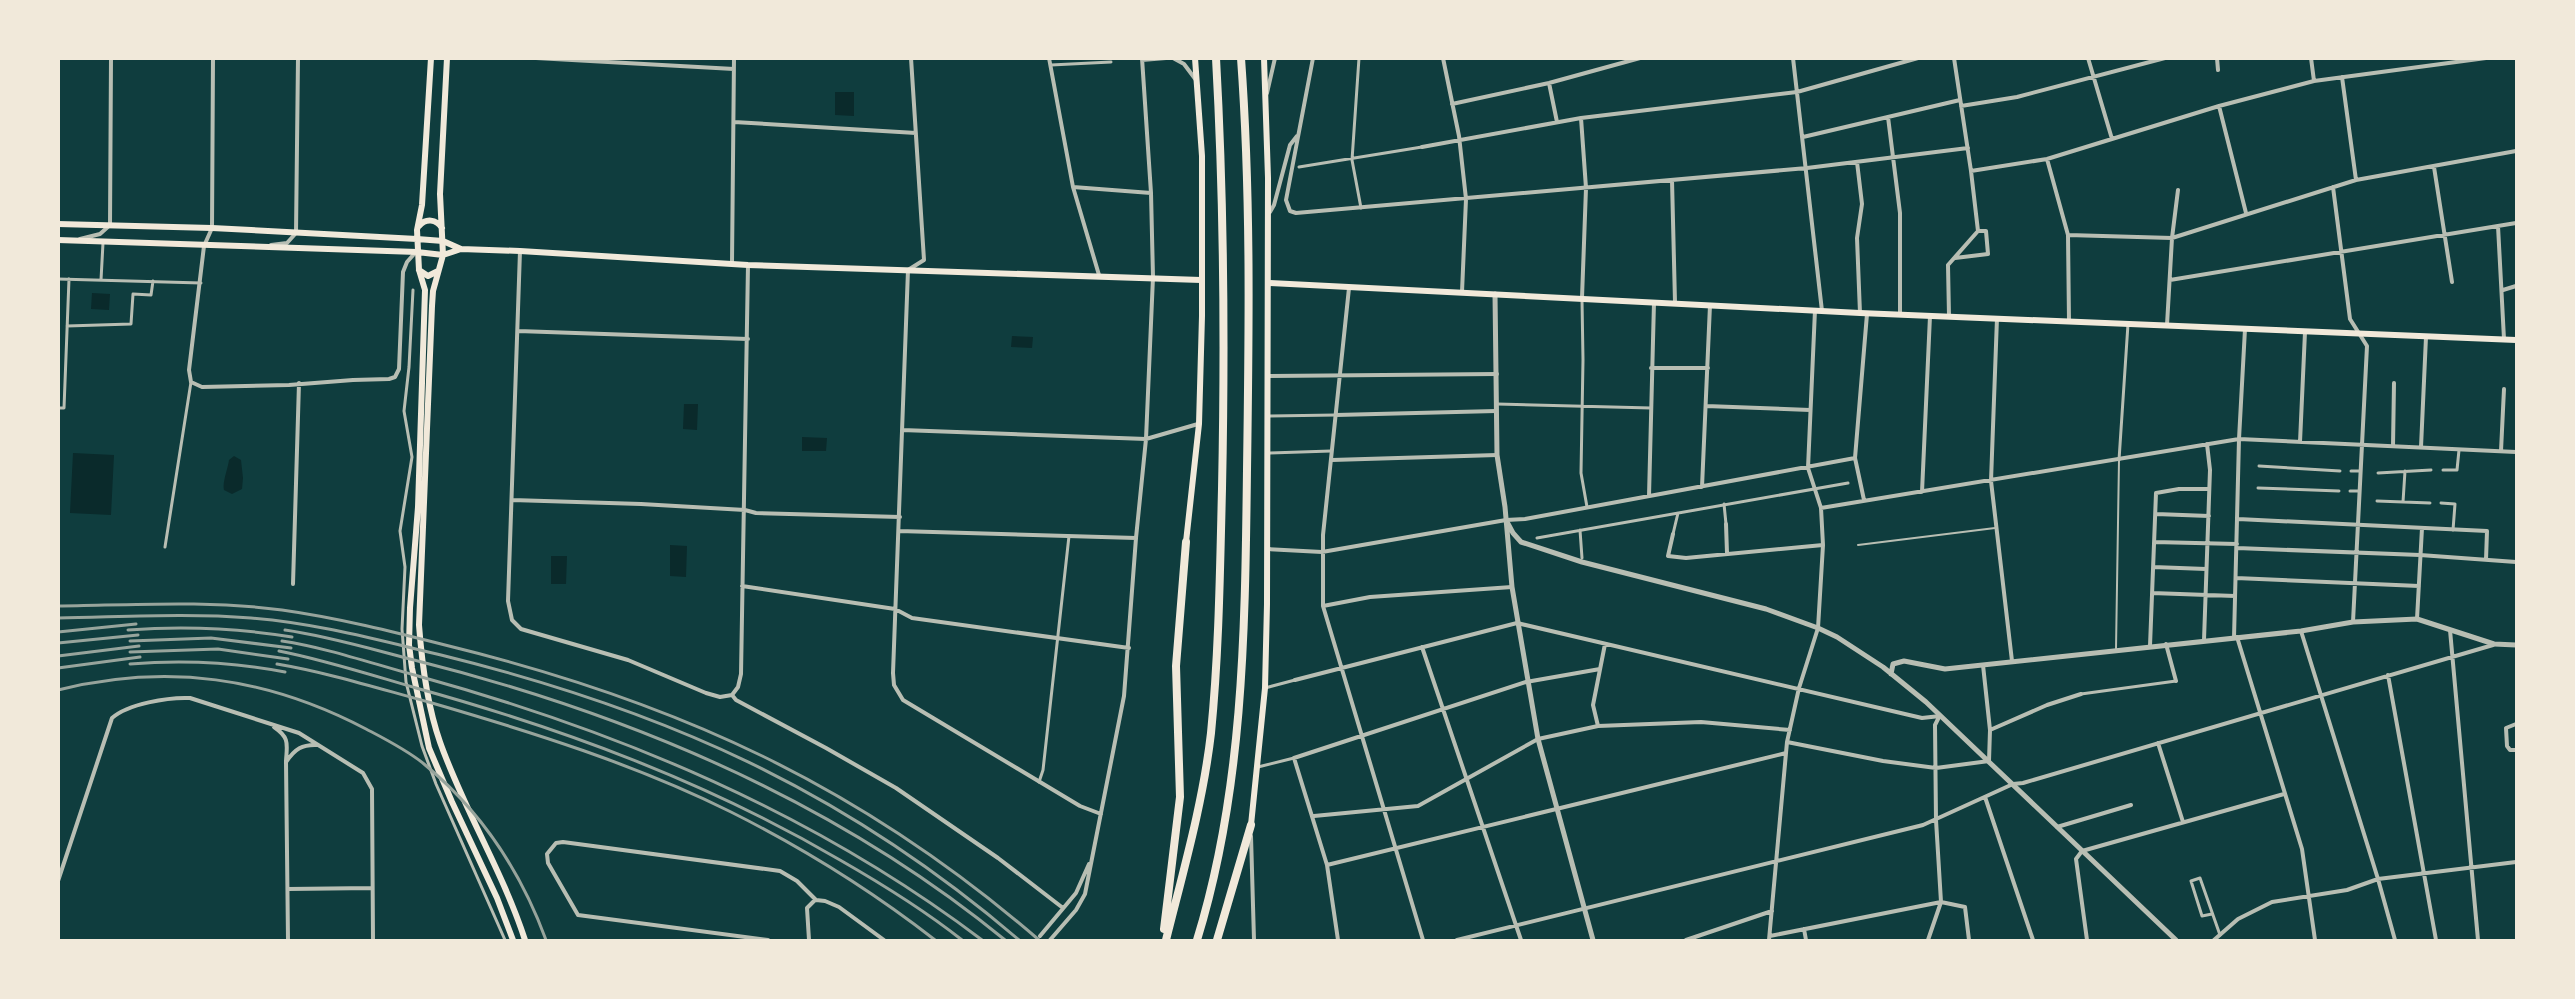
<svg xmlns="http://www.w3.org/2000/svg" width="2575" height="999" viewBox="0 0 2575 999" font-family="'Playfair Display',serif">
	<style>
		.water { fill: #0a2a2b }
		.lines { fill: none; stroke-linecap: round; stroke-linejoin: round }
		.service { stroke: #b8beb3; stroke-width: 2 }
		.pedestrian { stroke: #b8beb3; stroke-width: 3 }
		.minor { stroke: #b8beb3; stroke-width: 4 }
		.tertiary { stroke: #b8beb3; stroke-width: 5 }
		.secondary { stroke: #f1e9da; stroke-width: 6 }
		.primary { stroke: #f1e9da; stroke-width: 6 }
		.motorway { stroke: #f1e9da; stroke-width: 8 }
		.rail { stroke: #97a49c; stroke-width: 3 }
	</style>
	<rect width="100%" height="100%" fill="#0f3d3e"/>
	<path class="water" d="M 835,92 L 854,92 L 854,116 L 835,115 Z
		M 92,293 L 110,294 L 109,310 L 91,309 Z
		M 1012,336 L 1033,337 L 1032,348 L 1011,347 Z
		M 684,404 L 698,404 L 697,430 L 683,429 Z
		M 802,437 L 827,438 L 826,451 L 802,451 Z
		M 73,453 L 114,455 L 111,515 L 70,513 Z
		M 234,456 L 241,460 L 243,478 L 242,489 L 232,494 L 224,490 C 222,483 228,468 229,460 Z
		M 670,545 L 687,546 L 686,577 L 670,576 Z
		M 551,556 L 567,556 L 566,584 L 551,584 Z"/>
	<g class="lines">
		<path class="service" d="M 1858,545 L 1995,528
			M 2116,649 L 2119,460"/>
		<path class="pedestrian" d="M 1359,58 L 1352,160 L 1361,208
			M 1051,65 L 1111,62
			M 1299,167 L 1422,147
			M 58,279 L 201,283
			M 101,280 L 103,243
			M 413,290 L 409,367 L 404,411 L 412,457 L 400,531 L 405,567 L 402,629 L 406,682 L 422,746 L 436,784 L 505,940
			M 1582,300 L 1583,360 L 1581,473 L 1587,507
			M 67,326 L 131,324 L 133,294 L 151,295 L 153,281
			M 1497,404 L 1651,408
			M 58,408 L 64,408 L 69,279
			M 1269,416 L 1336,415
			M 1269,453 L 1331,451
			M 2119,460 L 2128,324
			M 2259,466 L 2340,471
			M 2443,470 L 2457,470 L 2459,450
			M 2351,471 L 2360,471
			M 2378,473 L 2431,470
			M 2258,488 L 2339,491
			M 2350,491 L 2359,491
			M 2377,501 L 2430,503
			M 2403,502 L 2405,471
			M 2441,503 L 2455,504 L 2453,530
			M 1724,504 L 1726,524
			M 1580,530 L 1582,558
			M 1673,534 L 1678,513
			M 1537,538 L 1848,483
			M 165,547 L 191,382
			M 1265,688 L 1295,680
			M 2081,694 L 2176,681
			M 1258,767 L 1294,758
			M 1039,782 L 1043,770 L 1069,536
			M 2212,914 L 2202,916 L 2191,881 L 2200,878 L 2220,935"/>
		<path class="minor" d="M 213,58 L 212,228 L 204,246 L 189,370 L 191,382 L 202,387 L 289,385 L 353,380 L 389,379 L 395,377 L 399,369 L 403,272 L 407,262 L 415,253
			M 536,58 L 734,69
			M 911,58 L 924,260 L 908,270 L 893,673 L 894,685 L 903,700 L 1080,806 L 1101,814
			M 1049,58 L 1073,187 L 1099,275
			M 1173,58 L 1184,64 L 1196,80
			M 1313,58 L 1286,200 L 1290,211 L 1296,213 L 1807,168 L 1968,148
			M 1443,58 L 1459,136 L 1466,199 L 1462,292
			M 1793,58 L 1822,311
			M 2088,58 L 2112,139
			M 2217,58 L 2218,70
			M 2311,58 L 2314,81
			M 1142,60 L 1166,58
			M 2342,77 L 2356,180
			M 1549,83 L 1557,122
			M 1267,93 L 1275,58
			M 1452,104 L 1549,83 L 1640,58
			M 1961,106 L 2017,97 L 2165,58
			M 2219,106 L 2246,213
			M 1888,117 L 1900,213 L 1900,315
			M 1581,118 L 1586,188 L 1582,298
			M 734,122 L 916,133
			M 1803,137 L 1960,100
			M 1422,147 L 1581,118 L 1797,92 L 1918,58
			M 2047,159 L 2068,235 L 2069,321
			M 1857,162 L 1862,204 L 1857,238 L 1860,313
			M 2434,167 L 2452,282
			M 1971,171 L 2047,159 L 2219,106 L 2314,81 L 2486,58
			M 1672,180 L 1675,302
			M 1073,187 L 1151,193
			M 2333,187 L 2350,319 L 2367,346 L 2353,622
			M 1270,212 L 1274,205 L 1290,145 L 1297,136
			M 2498,226 L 2504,339
			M 2068,235 L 2172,238 L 2178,190
			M 80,239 L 100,234 L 110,225 L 111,58
			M 271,245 L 287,243 L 296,233 L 298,58
			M 520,251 L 508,601 L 512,620 L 521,629 L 628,660 L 706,693 L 720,697 L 732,695
			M 1955,258 L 1988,254 L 1986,231 L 1978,231
			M 732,263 L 734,58
			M 2170,280 L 2516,223
			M 1349,288 L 1323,535 L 1323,606 L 1423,940
			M 2503,290 L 2516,286
			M 1949,316 L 1948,265 L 1978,231 L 1971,171 L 1954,58
			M 1997,318 L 1991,481 L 2012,661
			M 2167,325 L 2172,238 L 2356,180 L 2516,151
			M 518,331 L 748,339
			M 1651,368 L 1708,368
			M 1268,376 L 1497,374
			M 1706,406 L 1810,410
			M 1336,415 L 1496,411
			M 902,430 L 1146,439 L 1198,424
			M 2300,442 L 2305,332
			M 2393,446 L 2394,383
			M 2421,447 L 2426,337
			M 2501,451 L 2504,389
			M 1332,460 L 1497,455
			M 1702,487 L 1710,305
			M 1922,492 L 1930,316
			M 1649,496 L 1654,302
			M 512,500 L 641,504 L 745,510 L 756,513 L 900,517
			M 1864,500 L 1855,458 L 1867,314
			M 1821,508 L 2239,439 L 2516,452
			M 2156,514 L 2209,516
			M 2238,519 L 2487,531 L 2486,560
			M 1726,524 L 1727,553
			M 899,531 L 1136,538
			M 1673,534 L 1668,556 L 1686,558 L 1823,545
			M 2154,542 L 2237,544
			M 2237,548 L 2420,555 L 2516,562
			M 1267,549 L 1322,552 L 1506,520 L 1525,519 L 1855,458
			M 2153,567 L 2206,569
			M 2236,578 L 2419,586
			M 293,584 L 299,383
			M 742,586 L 895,609 L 912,618 L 1129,648
			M 2152,593 L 2235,596
			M 1323,606 L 1370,597 L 1512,587
			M 2417,619 L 2422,528
			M 2450,630 L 2478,940
			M 2301,631 L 2378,879 L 2395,940
			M 2237,637 L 2302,849 L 2315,940
			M 2234,638 L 2239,439 L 2245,329
			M 2204,640 L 2210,470 L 2207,444
			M 2166,644 L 2176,681
			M 2150,646 L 2156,493 L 2179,489 L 2209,489
			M 1422,647 L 1521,940
			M 2388,675 L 2436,940
			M 1295,680 L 1517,623 L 1922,718 L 1940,716
			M 732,695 L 738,687 L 741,674 L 748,265
			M 732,695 L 736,700 L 826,748 L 896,788 L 998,858 L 1063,908
			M 2516,724 L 2506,728 L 2507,746 L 2510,750 L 2516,750
			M 1598,726 L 1593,705 L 1605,644
			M 274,727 C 290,738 287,744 286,761
			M 1990,730 L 2047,705 L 2081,694
			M 1787,742 L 1883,761 L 1936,768 L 1989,761 L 1990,730 L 1983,665
			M 2158,743 L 2183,822
			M 1985,797 L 2033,940
			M 1314,816 L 1418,806 L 1538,739 L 1598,726 L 1701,722 L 1790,730
			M 2057,827 L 2131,805
			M 1251,836 L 1254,940
			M 1327,865 L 1786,753
			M 58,881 L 112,718 C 128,704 168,697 190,698 L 299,733 L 363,773 L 372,789 L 373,940
			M 288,889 L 372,888
			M 1804,929 L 1806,940
			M 1040,936 L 1076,893 L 1089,864
			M 1770,936 L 1941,902 L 1965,907 L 1969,940
			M 288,940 L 286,762 C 295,749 302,744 318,745
			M 768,940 L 578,915 L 548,863 L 547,854 L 556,843 L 563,842 L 780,871 L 797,881 L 816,900 L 825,901 L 839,907 L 884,940
			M 809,940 L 807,908 L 815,900
			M 1050,940 L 1076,910 L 1085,894 L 1124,696 L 1136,538 L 1146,439 L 1153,277 L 1151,193 L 1142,58
			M 1338,940 L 1327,865 L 1294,758 L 1526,682 L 1600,669
			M 1457,940 L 1923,825 L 2013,784 L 2023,783 L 2493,645
			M 1686,940 L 1772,911
			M 1769,940 L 1787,742 L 1799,688 L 1818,628 L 1823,545 L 1821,508 L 1808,468 L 1815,310
			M 1928,940 L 1941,902 L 1936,820 L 1935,725 L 1939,717
			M 2087,940 L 2076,859 L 2082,851 L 2284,794
			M 2214,940 L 2238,919 L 2272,902 L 2347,890 L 2378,879 L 2516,862"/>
		<path class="tertiary" d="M 1495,294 L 1497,455 L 1505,507 L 1512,587 L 1538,739 L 1593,940
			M 1506,520 L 1513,533 L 1521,542 L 1582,562 L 1766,609 L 1818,628 L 1837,637 L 1883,667 L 1926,702 L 2176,940
			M 1891,674 L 1893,664 L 1904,661 L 1945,669 L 2301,631 L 2353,622 L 2417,619 L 2494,644 L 2516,645"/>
		<path class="secondary" d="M 1186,542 L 1199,424 L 1202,316 L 1202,156 L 1195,58
			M 1251,825 L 1265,688 L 1267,604 L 1268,178 L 1264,58"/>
		<path class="primary" d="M 431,58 L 422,205 L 417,230 L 419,270 L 425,290 L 418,507 L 410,608 L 409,645 L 412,668 L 429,748 L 452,802 L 497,898 L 513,940
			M 447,58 L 440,194 L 443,255 L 433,291 L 432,306 L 419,625 C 422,665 427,705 440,742 C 464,810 503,872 525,940
			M 58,224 L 212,228 L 417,239 L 443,241 L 461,249
			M 419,226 C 426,218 436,219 442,228
			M 58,240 L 417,252 L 443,255 L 461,249 L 520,251 L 748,265 L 1201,280
			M 419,270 L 428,276 L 438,271
			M 1268,283 L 1860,313 L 2516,340"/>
		<path class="motorway" d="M 1164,929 L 1180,797 L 1176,666 L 1186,542
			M 1166,940 C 1183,872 1203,803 1211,733 C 1219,652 1220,570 1222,489 C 1225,345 1224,202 1216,58
			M 1197,940 C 1244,788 1245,628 1247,470 C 1249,332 1251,196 1241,58
			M 1217,940 L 1251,825"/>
		<path class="rail" d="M 58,606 C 132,605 209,600 282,610 C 339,618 394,632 449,646 C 677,702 861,786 1039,940
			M 58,618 C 123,617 188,613 251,618 C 316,623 378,640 441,655 C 664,710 844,790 1019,940
			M 128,630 C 184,626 237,628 292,637
			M 285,630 C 328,636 371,649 414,660 C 626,713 834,800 1005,940
			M 58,632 L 136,624
			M 130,641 L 211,638 L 291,648
			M 282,641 C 328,648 373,664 418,676 C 621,732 814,813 982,940
			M 58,643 L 138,635
			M 279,651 C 325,660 371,675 416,688 C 564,729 707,782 840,860 C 882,884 924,910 962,940
			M 130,652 L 218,649 L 288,659
			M 58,656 L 139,646
			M 130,664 C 182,660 233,662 285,672
			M 277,664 C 330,673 380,689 432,703 C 532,732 637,765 731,812 C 803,848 872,891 935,940
			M 58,668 L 140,657
			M 58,690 C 167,663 267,677 366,729 C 385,739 407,750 424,764 C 481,811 521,872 546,940"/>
	</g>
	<rect width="2575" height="999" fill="none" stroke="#f1e9da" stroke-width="120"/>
</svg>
